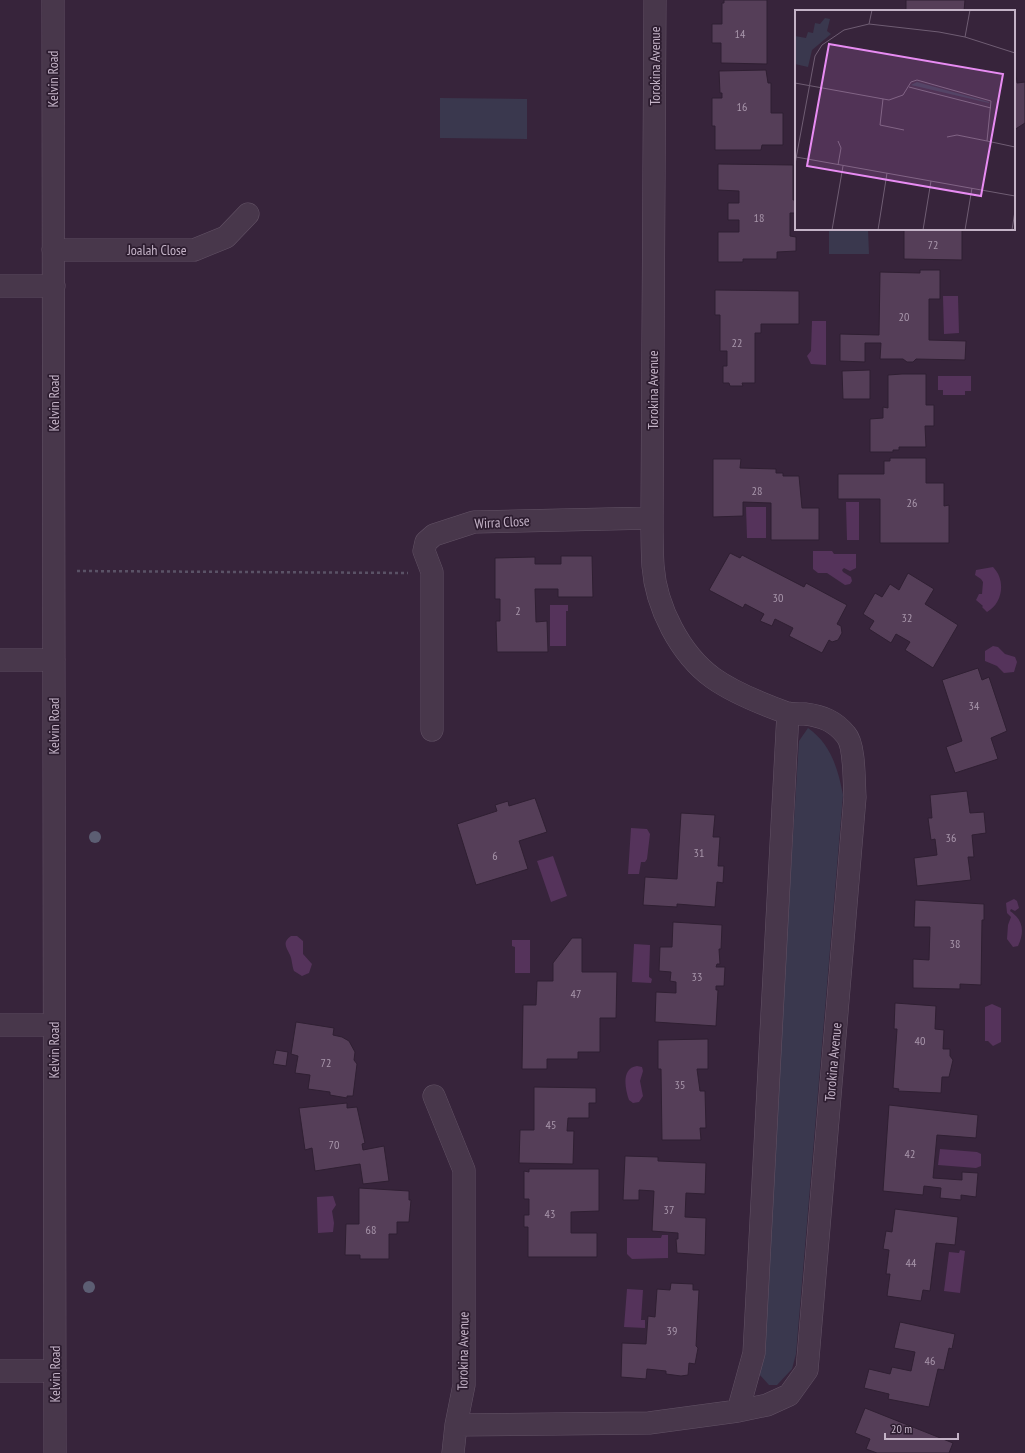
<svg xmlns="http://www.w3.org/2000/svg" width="1025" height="1453" viewBox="0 0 1025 1453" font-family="'PT Sans Narrow',sans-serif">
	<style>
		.green { fill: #3a384e }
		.water { fill: #55335b }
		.building { fill: #553e58; stroke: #2f1f32 }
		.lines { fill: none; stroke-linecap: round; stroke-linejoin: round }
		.street-casing { stroke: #635366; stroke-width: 23 }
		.path { stroke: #5a5266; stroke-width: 2.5; stroke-dasharray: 3 3; stroke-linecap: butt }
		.street { stroke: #48374b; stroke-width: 22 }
		.tree { fill: #5c5e73 }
		.labels { text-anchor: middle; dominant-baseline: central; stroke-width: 3.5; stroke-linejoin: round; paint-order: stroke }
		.number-label { font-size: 12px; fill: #a896ab }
		.street-label { font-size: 14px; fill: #c4b3c7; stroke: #2d1d30 }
		.inset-road { fill: none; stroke: #6f5d73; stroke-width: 1 }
		.view { fill: #e88cf3; fill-opacity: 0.15; stroke: #e88cf3; stroke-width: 2 }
		.inset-edge { fill: none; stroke: #c4b3c7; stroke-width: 2 }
	</style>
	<rect width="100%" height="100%" fill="#37243b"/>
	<path class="green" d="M 440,98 L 527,99 L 527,139 L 440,138 Z
		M 829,229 L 868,229 L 869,254 L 829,254 Z
		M 808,728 C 831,744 838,769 843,795 L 796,1354 L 792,1369 L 777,1385 L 769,1385 L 759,1374 L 799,741 Z"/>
	<path class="water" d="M 943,296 L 958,296 L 959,333 L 944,334 Z
		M 812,321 L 826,321 L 826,365 L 811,364 L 807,356 L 811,351 Z
		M 938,376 L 971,376 L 971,391 L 965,391 L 965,395 L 943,395 L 943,390 L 938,390 Z
		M 846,502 L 859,502 L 859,540 L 847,540 Z
		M 746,507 L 766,507 L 766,538 L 747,538 Z
		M 813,551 L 832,551 L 834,554 L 856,554 L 856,568 L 850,571 L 844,568 L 842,570 L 843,572 L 851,577 L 852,581 L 850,584 L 845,585 L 827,573 L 818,573 L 813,569 Z
		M 993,567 C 1006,580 1003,603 987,612 L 982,607 L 983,606 L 976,600 L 979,594 L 982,594 L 983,582 L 981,579 L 975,575 L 976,570 Z
		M 550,605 L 568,605 L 568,611 L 566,611 L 566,646 L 550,646 Z
		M 993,646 L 998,647 L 1005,654 L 1015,657 L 1017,662 L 1014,672 L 1004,673 L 997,666 L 985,661 L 985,651 Z
		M 631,828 L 647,829 L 650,834 L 647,859 L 645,862 L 641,862 L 639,874 L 628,874 Z
		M 553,856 L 567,896 L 551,902 L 537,861 Z
		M 1014,899 L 1017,901 L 1019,908 L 1015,911 L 1011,909 L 1010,911 C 1023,920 1025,931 1018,946 L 1013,947 L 1007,939 L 1008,925 L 1011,917 L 1007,913 L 1006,903 Z
		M 291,936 L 297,936 L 303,941 L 303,954 L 312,964 L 309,973 L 302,976 L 294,971 C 292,966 292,959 290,955 C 286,947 282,942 291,936 Z
		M 512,940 L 530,940 L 530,973 L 515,973 L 515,947 L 512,946 Z
		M 634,944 L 650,945 L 649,977 L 652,979 L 651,983 L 632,982 Z
		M 992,1004 L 1001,1008 L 1001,1042 L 993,1046 L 988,1041 L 985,1041 L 985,1007 Z
		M 637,1066 L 642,1067 L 643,1071 L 640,1081 L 643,1096 L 639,1102 L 633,1103 L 629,1100 C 625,1089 621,1068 637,1066 Z
		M 940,1149 L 977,1152 L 981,1154 L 981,1166 L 976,1168 L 938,1165 Z
		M 333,1196 L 336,1205 L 332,1211 L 334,1223 L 333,1232 L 318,1233 L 317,1197 Z
		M 662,1235 L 668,1235 L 668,1258 L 632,1259 L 627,1254 L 627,1238 L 661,1238 Z
		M 960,1250 L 965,1251 L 960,1293 L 944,1291 L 949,1252 L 959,1253 Z
		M 627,1289 L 643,1290 L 641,1320 L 645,1320 L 645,1328 L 624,1327 Z"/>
	<path class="building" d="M 724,0 L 767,0 L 767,64 L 721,63 L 721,43 L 712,43 L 712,24 L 722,24 L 722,3 L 724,3 Z
		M 906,0 L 965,0 L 964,11 L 906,11 Z
		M 1014,55 L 1017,83 L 1025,82 L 1025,123 L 1014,130 Z
		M 766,70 L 768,83 L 771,83 L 771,113 L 783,113 L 783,145 L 762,145 L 761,150 L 715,150 L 715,126 L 712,126 L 712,98 L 722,98 L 722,93 L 720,93 L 719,71 Z
		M 718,164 L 793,165 L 793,200 L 796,200 L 796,213 L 790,213 L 790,236 L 796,237 L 796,251 L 777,252 L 777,259 L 743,259 L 743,262 L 718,262 L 718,232 L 739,232 L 739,220 L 728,220 L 728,203 L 739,203 L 739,191 L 718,190 Z
		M 904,229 L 962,229 L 962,260 L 904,259 Z
		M 920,270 L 940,270 L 940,299 L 929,299 L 929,340 L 966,341 L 965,360 L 916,359 L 913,362 L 907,362 L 903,359 L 880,359 L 881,343 L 865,343 L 865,362 L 840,361 L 840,334 L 879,335 L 880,272 L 920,273 Z
		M 715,290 L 799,291 L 799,324 L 761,324 L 761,333 L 755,333 L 755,383 L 742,383 L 743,386 L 730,386 L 729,383 L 723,383 L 723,366 L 727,366 L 727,351 L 720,351 L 720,315 L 715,315 Z
		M 870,370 L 870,399 L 843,399 L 842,371 Z
		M 902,374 L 926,374 L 926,405 L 934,405 L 934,426 L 925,426 L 926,447 L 899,447 L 899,450 L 893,450 L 893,452 L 870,452 L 870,419 L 883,418 L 883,407 L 888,408 L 888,375 Z
		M 890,458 L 926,458 L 926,483 L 944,483 L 944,506 L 949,505 L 949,543 L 880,543 L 880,499 L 838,499 L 838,474 L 884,474 L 884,461 L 890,461 Z
		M 713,459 L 741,459 L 740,468 L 776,469 L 776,473 L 783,473 L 783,476 L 799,476 L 802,508 L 819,508 L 819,540 L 771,540 L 771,503 L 743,502 L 743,516 L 713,517 Z
		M 730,553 L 740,558 L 742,555 L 804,587 L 806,583 L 847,605 L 837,624 L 841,626 L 842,633 L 838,640 L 832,642 L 829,640 L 822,653 L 789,636 L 793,628 L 775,619 L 772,626 L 760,621 L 764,614 L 745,604 L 743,608 L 709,590 Z
		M 561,556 L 592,556 L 593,597 L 558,597 L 558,589 L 535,589 L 536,622 L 547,621 L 548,652 L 497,652 L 496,621 L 500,621 L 500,599 L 495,599 L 495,558 L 535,557 L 535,564 L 561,564 Z
		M 908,573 L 934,589 L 925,604 L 958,625 L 933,668 L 905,650 L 910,642 L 896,634 L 891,643 L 869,629 L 874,621 L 863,614 L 875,593 L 882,597 L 890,584 L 899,590 Z
		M 978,668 L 982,680 L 989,677 L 1007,731 L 991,738 L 998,759 L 955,773 L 946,747 L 962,741 L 942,680 Z
		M 967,791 L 970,813 L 984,812 L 986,833 L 972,835 L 974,857 L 968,857 L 971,880 L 917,886 L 914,858 L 937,855 L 935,839 L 931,840 L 928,818 L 932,818 L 930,795 Z
		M 535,798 L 547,832 L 519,841 L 528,869 L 476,885 L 457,824 L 497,811 L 495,805 L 508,801 L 509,806 Z
		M 681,813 L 715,815 L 713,837 L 720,837 L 718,866 L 724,866 L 723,883 L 717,882 L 715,907 L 677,904 L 677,907 L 643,905 L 645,877 L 677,879 Z
		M 915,900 L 984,904 L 984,920 L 982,920 L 981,985 L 960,984 L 960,989 L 913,988 L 913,959 L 929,960 L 930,927 L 914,927 Z
		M 673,922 L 722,925 L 721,949 L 719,949 L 720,964 L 717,964 L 716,967 L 725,967 L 724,986 L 716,986 L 716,990 L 718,990 L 716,1026 L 655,1022 L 656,992 L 676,993 L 676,982 L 670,981 L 671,972 L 659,971 L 660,947 L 672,947 Z
		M 572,938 L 582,938 L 582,972 L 617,972 L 616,1018 L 600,1018 L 600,1052 L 578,1052 L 578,1059 L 547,1059 L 547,1069 L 522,1069 L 523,1005 L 536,1005 L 537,981 L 553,981 L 553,963 Z
		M 895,1003 L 936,1006 L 935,1029 L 944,1030 L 943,1049 L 950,1049 L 950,1056 L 953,1060 L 949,1077 L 942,1077 L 941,1093 L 898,1091 L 899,1089 L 893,1088 L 897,1029 L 894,1029 Z
		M 296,1022 L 334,1028 L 333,1035 L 342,1037 L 349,1041 L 355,1052 L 354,1060 L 357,1064 L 353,1096 L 347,1096 L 347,1098 L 330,1095 L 330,1092 L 308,1089 L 310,1075 L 295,1073 L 298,1056 L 291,1054 Z
		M 708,1039 L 708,1069 L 697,1069 L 700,1091 L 705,1091 L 706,1128 L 700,1128 L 701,1140 L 662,1140 L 661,1069 L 658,1069 L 658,1040 Z
		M 276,1050 L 288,1052 L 286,1066 L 273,1064 Z
		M 534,1087 L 596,1088 L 596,1103 L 589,1103 L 589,1118 L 568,1118 L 567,1131 L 574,1131 L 573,1164 L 519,1163 L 520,1130 L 534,1130 Z
		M 347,1103 L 347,1108 L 357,1107 L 365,1143 L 362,1144 L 363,1150 L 384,1146 L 389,1181 L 363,1184 L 360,1164 L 315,1171 L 312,1148 L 305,1150 L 299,1108 Z
		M 889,1105 L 978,1115 L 976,1138 L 937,1135 L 933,1178 L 962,1180 L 962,1172 L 978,1173 L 976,1197 L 961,1195 L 961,1200 L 940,1198 L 941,1188 L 924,1186 L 923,1195 L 883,1191 Z
		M 625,1156 L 658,1157 L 658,1161 L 706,1163 L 705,1194 L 686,1193 L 685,1217 L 706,1218 L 705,1255 L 677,1253 L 676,1239 L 678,1239 L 678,1233 L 652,1231 L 654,1191 L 639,1190 L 639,1200 L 623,1200 Z
		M 529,1169 L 599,1169 L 599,1211 L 571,1212 L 571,1233 L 597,1233 L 597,1257 L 528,1257 L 528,1227 L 524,1227 L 524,1215 L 529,1215 L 529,1199 L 524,1199 L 524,1171 L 529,1172 Z
		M 359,1188 L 409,1191 L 409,1200 L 411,1200 L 409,1222 L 397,1222 L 397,1234 L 389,1234 L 389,1259 L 360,1259 L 360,1255 L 345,1255 L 346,1224 L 359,1224 Z
		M 895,1209 L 958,1217 L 955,1245 L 936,1243 L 930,1291 L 923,1290 L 921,1301 L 887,1296 L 890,1274 L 886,1274 L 889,1250 L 883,1249 L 886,1231 L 892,1232 Z
		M 671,1283 L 693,1284 L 693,1290 L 699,1290 L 696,1346 L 698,1348 L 695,1364 L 689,1363 L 688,1375 L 681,1376 L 666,1374 L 666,1371 L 647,1369 L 646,1379 L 621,1377 L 622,1343 L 646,1344 L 648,1316 L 655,1317 L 657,1289 L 670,1290 Z
		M 900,1322 L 955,1334 L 952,1349 L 949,1348 L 944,1370 L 938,1369 L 929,1407 L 888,1399 L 889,1394 L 864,1388 L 869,1369 L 890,1374 L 892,1367 L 911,1371 L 915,1352 L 894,1348 Z
		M 865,1408 L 953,1443 L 949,1453 L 877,1453 L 866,1449 L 870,1439 L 855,1433 Z"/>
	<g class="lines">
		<g class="street-casing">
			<path id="street" d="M 53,0 L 55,1453
				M 53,250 L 194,250 L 226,237 L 248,214
				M 0,286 L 54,286
				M 0,660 L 54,660
				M 432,730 L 432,572 L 424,551 L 426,542 L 434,535 L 474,522 L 652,518
				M 0,1025 L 54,1025
				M 434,1096 L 464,1170 L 464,1385 L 456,1425 L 649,1423 L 738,1411 L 767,1405 L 789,1395 L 807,1370 L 855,797 C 854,783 855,745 846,735 C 835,721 822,716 805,714 C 799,714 792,714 787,713 C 762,704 734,693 713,678 C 680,654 656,607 653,566 C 652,550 652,534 652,518 L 655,0
				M 0,1371 L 55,1371
				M 738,1411 L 754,1353 L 788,713
				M 453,1453 L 456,1425"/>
		</g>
		<path class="path" d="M 77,571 L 408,573"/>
		<use href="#street" class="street"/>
	</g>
	<g class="tree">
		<circle cx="95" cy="837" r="6"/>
		<circle cx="89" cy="1287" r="6"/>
	</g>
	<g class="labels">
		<g class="number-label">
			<text x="740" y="33">14</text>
			<text x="742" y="106">16</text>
			<text x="759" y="217">18</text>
			<text x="933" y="244">72</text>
			<text x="904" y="316">20</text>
			<text x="737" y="342">22</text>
			<text x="757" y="490">28</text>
			<text x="912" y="502">26</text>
			<text x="778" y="597">30</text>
			<text x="518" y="610">2</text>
			<text x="907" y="617">32</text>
			<text x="974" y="705">34</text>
			<text x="951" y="837">36</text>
			<text x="699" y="852">31</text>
			<text x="495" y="855">6</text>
			<text x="955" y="943">38</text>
			<text x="697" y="976">33</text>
			<text x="576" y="993">47</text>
			<text x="920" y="1040">40</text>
			<text x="326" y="1062">72</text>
			<text x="680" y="1084">35</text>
			<text x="551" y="1124">45</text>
			<text x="334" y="1144">70</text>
			<text x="910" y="1153">42</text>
			<text x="669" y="1209">37</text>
			<text x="550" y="1213">43</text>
			<text x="371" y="1229">68</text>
			<text x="911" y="1262">44</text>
			<text x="672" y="1330">39</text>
			<text x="930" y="1360">46</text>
		</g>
		<g class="street-label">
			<text transform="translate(655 66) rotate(-90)">Torokina Avenue</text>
			<text transform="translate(53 79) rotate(-90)">Kelvin Road</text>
			<text x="157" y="250">Joalah Close</text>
			<text transform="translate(653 390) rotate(-90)">Torokina Avenue</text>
			<text transform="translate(54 403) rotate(-90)">Kelvin Road</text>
			<text transform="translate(502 522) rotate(-3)">Wirra Close</text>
			<text transform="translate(54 726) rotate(-90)">Kelvin Road</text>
			<text transform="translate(54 1050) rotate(-90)">Kelvin Road</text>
			<text transform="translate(833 1062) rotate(-85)">Torokina Avenue</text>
			<text transform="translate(463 1351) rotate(-89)">Torokina Avenue</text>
			<text transform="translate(55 1374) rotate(-90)">Kelvin Road</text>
		</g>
	</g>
	<g transform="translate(795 10)">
		<rect width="220" height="220" fill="#37243b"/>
		<path d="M 30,8 L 35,9 L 32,21 L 36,24 L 17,40 L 13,57 L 0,54 L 0,26 L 11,28 L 13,22 L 18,23 L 20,13 L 25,14 ZM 122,72 L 194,92 L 194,93 L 116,75 Z" fill="#3a384e"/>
		<path class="inset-road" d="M 74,14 L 77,0M 170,27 L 175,0M 0,73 L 94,90 L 108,85 L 116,72 L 122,70 L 196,91 L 192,131 L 162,125 L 152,127M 114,77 L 196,98M 88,89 L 85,115 L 109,120M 43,131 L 46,138 L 43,155M 192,131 L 220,137M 1,147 L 220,186M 0,154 L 20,46 L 27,35 L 49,20 L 74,14 L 144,22 L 170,27 L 220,43M 37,220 L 48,156M 83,220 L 92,163M 128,220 L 136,171M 170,220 L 177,178M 217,220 L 220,201"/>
		<path class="view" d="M 34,34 L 208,64 L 186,186 L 12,156 Z"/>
		<rect width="220" height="220" class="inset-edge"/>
	</g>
	<path d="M885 1433v6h73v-6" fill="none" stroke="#c4b3c7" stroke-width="2"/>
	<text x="891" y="1433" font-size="12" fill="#c4b3c7" stroke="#2d1d30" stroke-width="3" paint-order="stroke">20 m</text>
</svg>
